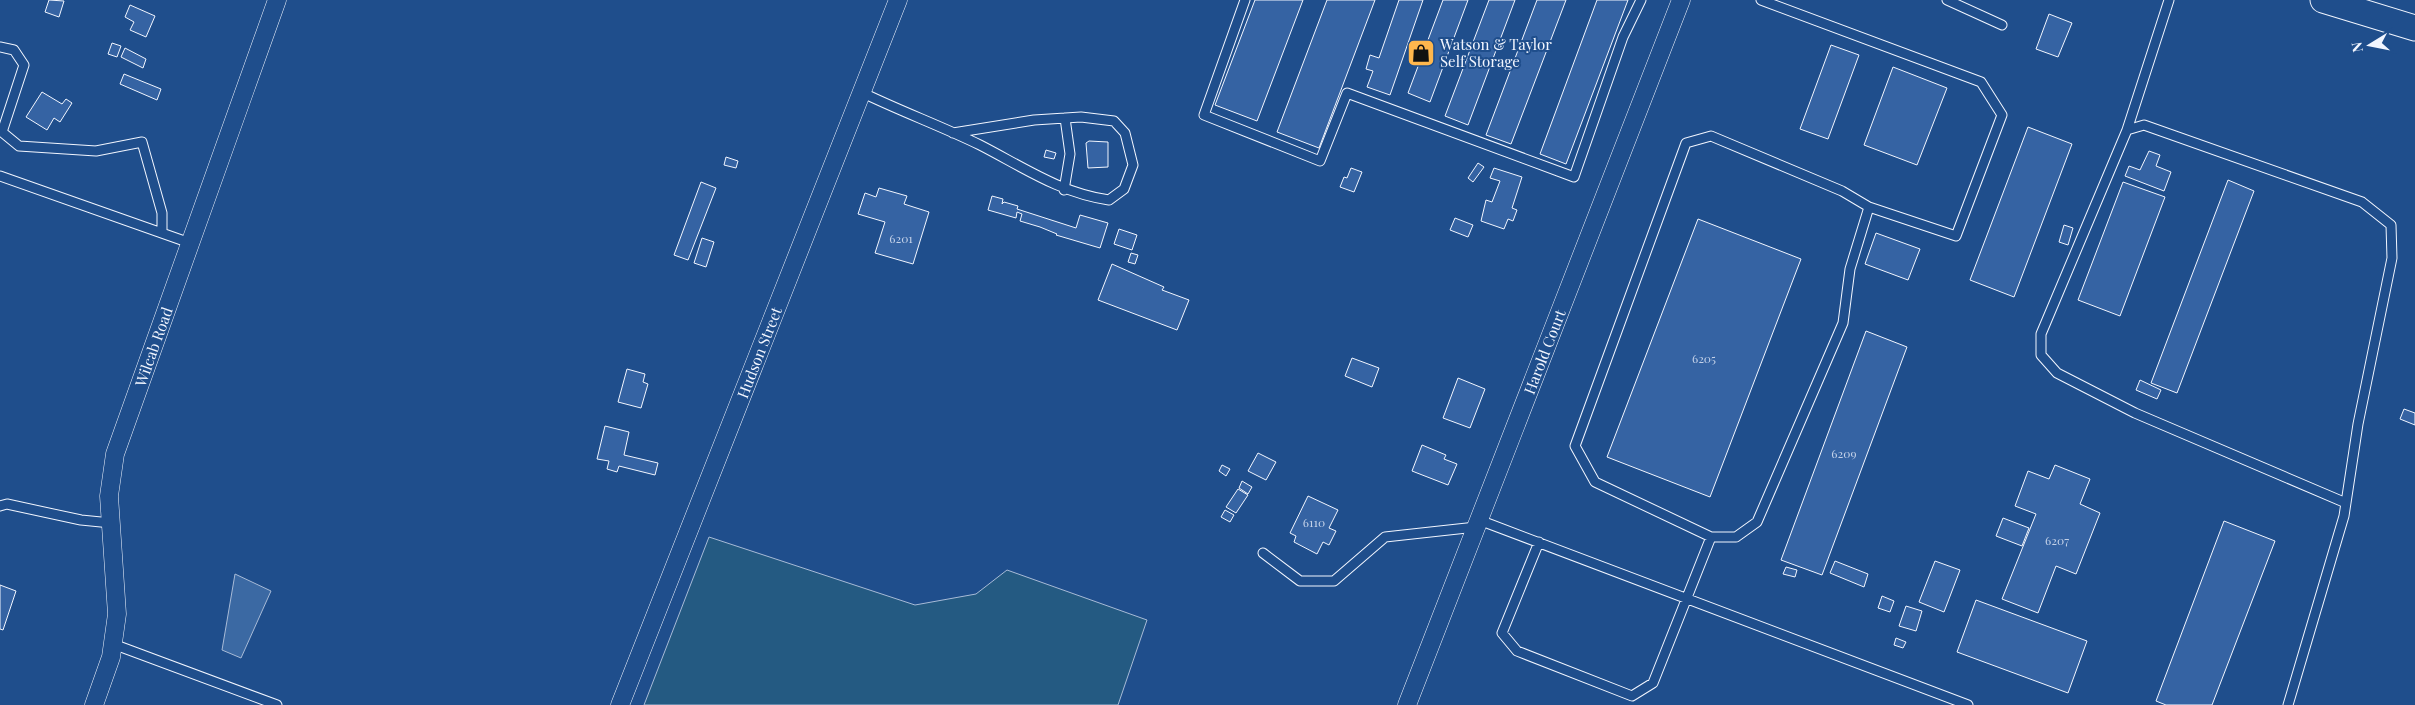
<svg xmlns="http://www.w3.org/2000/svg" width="2415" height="705" viewBox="0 0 2415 705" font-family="'Playfair Display',serif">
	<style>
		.green { fill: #245a82; stroke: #a8bbd7 }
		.water { fill: #3b69a3; stroke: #a8bbd7 }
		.building { fill: #3563a3; stroke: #f2f6ff }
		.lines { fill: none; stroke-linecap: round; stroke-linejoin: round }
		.service-casing { stroke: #f2f6ff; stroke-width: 11 }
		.minor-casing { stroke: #f2f6ff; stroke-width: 19 }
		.secondary-casing { stroke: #f2f6ff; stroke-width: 27 }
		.service { stroke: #1f4e8c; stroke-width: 9 }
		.minor { stroke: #1f4e8c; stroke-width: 18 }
		.secondary { stroke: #1f4e8c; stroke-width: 25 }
		.labels { text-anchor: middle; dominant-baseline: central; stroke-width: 4; stroke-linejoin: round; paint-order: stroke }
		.number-label { font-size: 12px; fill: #c3d1e8 }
		.poi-label { font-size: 15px; fill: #f2f6ff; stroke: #1f4e8c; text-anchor: start }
		.street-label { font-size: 15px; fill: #f2f6ff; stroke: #1f4e8c }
	</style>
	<rect width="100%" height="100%" fill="#1f4e8c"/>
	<path class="green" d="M 709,537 L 915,605 L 976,594 L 1007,570 L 1147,620 L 1118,705 L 644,705 Z"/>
	<path class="water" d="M 235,574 L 271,591 L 241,658 L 222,650 Z"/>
	<path class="building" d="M 49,0 L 64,1 L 59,17 L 45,12 Z
		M 1255,0 L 1303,0 L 1257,121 L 1215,105 Z
		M 1327,0 L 1375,0 L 1319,148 L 1277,132 Z
		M 1399,0 L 1423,0 L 1390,95 L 1367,87 L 1373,71 L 1366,69 L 1370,55 L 1379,58 Z
		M 1443,0 L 1468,0 L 1430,102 L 1408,93 Z
		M 1489,0 L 1515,0 L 1468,125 L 1445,116 Z
		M 1537,0 L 1566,0 L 1511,144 L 1486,135 Z
		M 1597,0 L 1628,0 L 1566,164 L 1540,154 Z
		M 130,5 L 155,16 L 146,37 L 130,30 L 134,22 L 125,17 Z
		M 2049,14 L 2072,23 L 2058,57 L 2036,49 Z
		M 112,43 L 121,46 L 117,57 L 108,54 Z
		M 1831,45 L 1859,55 L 1828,139 L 1800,129 Z
		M 125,48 L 146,59 L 143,68 L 121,57 Z
		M 1893,67 L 1947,88 L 1917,165 L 1864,145 Z
		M 124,74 L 161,89 L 157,100 L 120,84 Z
		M 42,92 L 62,104 L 66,99 L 72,103 L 60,122 L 54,118 L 47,130 L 26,117 Z
		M 2028,127 L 2072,144 L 2014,297 L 1970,280 Z
		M 1089,141 L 1108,142 L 1108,167 L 1088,168 L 1086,143 Z
		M 1046,150 L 1056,153 L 1054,159 L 1044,157 Z
		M 2149,151 L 2160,155 L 2156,166 L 2171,172 L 2164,191 L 2125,176 L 2129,166 L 2140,170 Z
		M 726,157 L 738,161 L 736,168 L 724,165 Z
		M 1478,163 L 1484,167 L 1473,182 L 1468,178 Z
		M 1351,168 L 1362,172 L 1354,192 L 1340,187 L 1344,177 L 1347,178 Z
		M 1494,168 L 1522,177 L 1512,208 L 1517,210 L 1513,221 L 1508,219 L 1504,229 L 1481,221 L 1486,200 L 1492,202 L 1500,181 L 1490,178 Z
		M 2228,180 L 2254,191 L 2177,393 L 2151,383 Z
		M 701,182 L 716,188 L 688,260 L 674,255 Z
		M 2123,182 L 2165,197 L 2120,316 L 2078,300 Z
		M 879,188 L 907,196 L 904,204 L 929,212 L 913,264 L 875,253 L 885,222 L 858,214 L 865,193 L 876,197 Z
		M 992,196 L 1003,199 L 1002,204 L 1004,202 L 1018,206 L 1017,209 L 1076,228 L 1080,215 L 1108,223 L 1100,248 L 1056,235 L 1057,234 L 1040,227 L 1020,221 L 1022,214 L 1017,212 L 1016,218 L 988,210 Z
		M 1455,218 L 1473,225 L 1468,237 L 1450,230 Z
		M 1698,219 L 1801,259 L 1710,497 L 1607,457 Z
		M 2064,225 L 2073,228 L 2068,245 L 2059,242 Z
		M 1119,229 L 1137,235 L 1132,250 L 1114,244 Z
		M 1876,233 L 1920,249 L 1908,280 L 1865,264 Z
		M 702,238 L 714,242 L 706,267 L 694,263 Z
		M 1131,253 L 1138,255 L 1135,264 L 1128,262 Z
		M 1112,264 L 1164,287 L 1162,290 L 1189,300 L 1177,330 L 1098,300 Z
		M 1866,331 L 1907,347 L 1822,575 L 1781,560 Z
		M 1352,358 L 1379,368 L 1372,387 L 1345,376 Z
		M 627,369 L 645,374 L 643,382 L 648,384 L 641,408 L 618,402 Z
		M 1458,378 L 1485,389 L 1470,428 L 1443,418 Z
		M 2140,380 L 2161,390 L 2157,399 L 2136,390 Z
		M 2404,409 L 2415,413 L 2415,425 L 2400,419 Z
		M 605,426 L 629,432 L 624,455 L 658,463 L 655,475 L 619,466 L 617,472 L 607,469 L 609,461 L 597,459 Z
		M 1422,445 L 1446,455 L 1444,459 L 1457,464 L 1448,485 L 1412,471 Z
		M 1258,453 L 1276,462 L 1266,480 L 1248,471 Z
		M 1222,465 L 1230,469 L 1226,476 L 1219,471 Z
		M 2055,465 L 2090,479 L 2080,504 L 2100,513 L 2076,574 L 2056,566 L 2038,613 L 2002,599 L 2036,514 L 2015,506 L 2028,471 L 2049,479 Z
		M 1242,481 L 1252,487 L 1248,494 L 1239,488 Z
		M 1238,489 L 1248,495 L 1236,513 L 1226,507 Z
		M 1308,496 L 1338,510 L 1329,528 L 1336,531 L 1329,545 L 1323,542 L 1317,554 L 1294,542 L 1296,536 L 1290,533 Z
		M 1225,510 L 1234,515 L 1230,522 L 1221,517 Z
		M 2003,518 L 2029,528 L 2022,546 L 1996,536 Z
		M 2224,521 L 2275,541 L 2212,705 L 2166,705 L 2156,701 Z
		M 1835,561 L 1868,574 L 1864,587 L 1830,573 Z
		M 1935,561 L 1960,570 L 1944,612 L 1919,602 Z
		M 1786,567 L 1797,570 L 1795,577 L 1783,574 Z
		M 0,585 L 16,591 L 3,630 L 0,629 Z
		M 1882,596 L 1894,601 L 1890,612 L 1878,608 Z
		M 1976,600 L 2087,641 L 2068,693 L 1957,652 Z
		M 1906,606 L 1922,611 L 1916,631 L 1899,626 Z
		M 1896,638 L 1906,642 L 1903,648 L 1894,645 Z"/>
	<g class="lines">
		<g class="service-casing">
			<path id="service" d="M 1245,0 L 1204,115 L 1320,161 L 1347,93 L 1574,177 L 1623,37 L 1641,0
				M 1761,0 L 1981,82 L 2002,115 L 1956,236 L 1869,207
				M 1947,0 L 2002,25
				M 0,47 L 14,50 L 24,65 L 2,132 L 19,146 L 96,151 L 142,142 L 162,213 L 162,233
				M 861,92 C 900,111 941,126 980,145 C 1023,167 1060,193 1109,200 L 1124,189 L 1133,165 L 1125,133 L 1114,121 L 1081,117 L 1034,120 L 953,133
				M 2127,130 L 2169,0
				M 0,176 L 190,243
				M 1064,190 L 1070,154 L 1065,118
				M 0,506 L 7,504 L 81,520 L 111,523
				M 1479,520 L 1968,705
				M 1539,542 L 1502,633 L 1517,651 L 1632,696 L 1653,683 L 1711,537 L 1736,537 L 1757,522 L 1843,323 L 1850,269 L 1869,207 L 1842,191 L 1711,136 L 1686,143 L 1575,446 L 1595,482 L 1711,537
				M 1263,553 L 1300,581 L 1334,581 L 1385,537 L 1476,527
				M 113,644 L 277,705
				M 2288,705 L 2344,516 L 2358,424 L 2392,258 L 2391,225 L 2362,202 L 2144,125 L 2127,130 L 2041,334 L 2041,355 L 2057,373 L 2135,413 L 2346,503"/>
		</g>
		<g class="minor-casing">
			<g id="minor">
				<path id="s1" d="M 94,705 L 111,657 L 117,614 L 109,496 L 115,454 L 277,0"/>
				<path id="s2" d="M 620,705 L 898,0"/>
				<path id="s3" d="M 1407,705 L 1681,0"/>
			</g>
		</g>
		<g class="secondary-casing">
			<path id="secondary" d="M 2323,0 L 2415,28"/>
		</g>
		<use href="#service" class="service"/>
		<use href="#minor" class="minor"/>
		<use href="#secondary" class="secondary"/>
	</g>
	<defs>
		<g id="shop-square" transform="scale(1.4375)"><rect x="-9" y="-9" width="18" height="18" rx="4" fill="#ffb74d" stroke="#1f4e8c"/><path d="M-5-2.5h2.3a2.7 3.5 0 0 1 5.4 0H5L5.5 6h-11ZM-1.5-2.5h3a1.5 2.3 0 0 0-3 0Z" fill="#111"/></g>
	</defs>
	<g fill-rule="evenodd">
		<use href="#shop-square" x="1421" y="53"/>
	</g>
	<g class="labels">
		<g class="number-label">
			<text x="901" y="238">6201</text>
			<text x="1704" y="358">6205</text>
			<text x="1844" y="453">6209</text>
			<text x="1314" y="522">6110</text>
			<text x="2057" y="540">6207</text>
		</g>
		<g class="poi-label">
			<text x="1440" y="44">Watson &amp; Taylor<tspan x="1440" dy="17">Self Storage</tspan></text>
		</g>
		<g class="street-label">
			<text stroke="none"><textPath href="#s1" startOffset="369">Wilcab Road</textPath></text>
			<text stroke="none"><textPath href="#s2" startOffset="379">Hudson Street</textPath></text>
			<text stroke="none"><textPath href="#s3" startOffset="379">Harold Court</textPath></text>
		</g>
	</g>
	<g transform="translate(2370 45) rotate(260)" stroke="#1f4e8c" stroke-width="4" paint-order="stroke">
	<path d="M0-4L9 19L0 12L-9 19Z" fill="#f2f6ff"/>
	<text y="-8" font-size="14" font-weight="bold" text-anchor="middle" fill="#f2f6ff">N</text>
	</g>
</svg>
